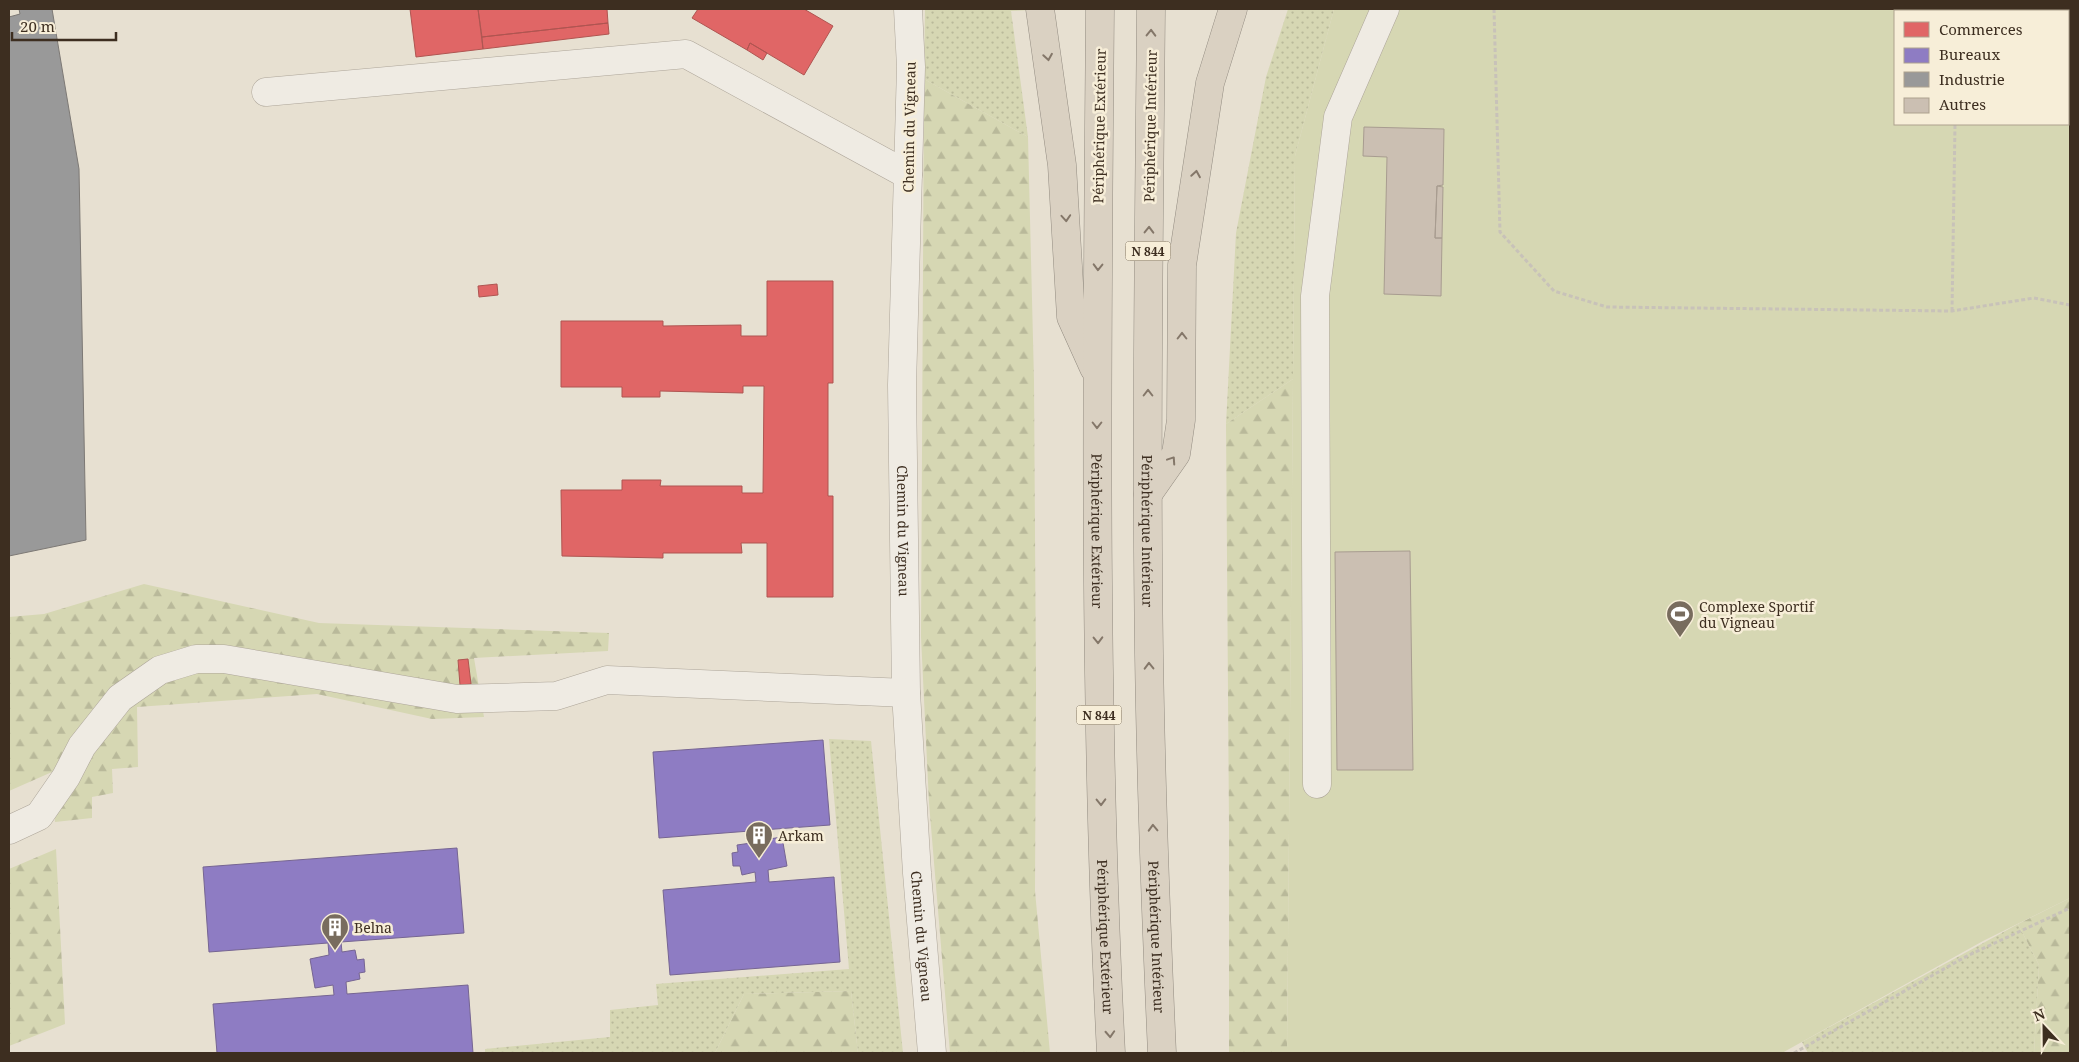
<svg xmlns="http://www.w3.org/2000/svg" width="2079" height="1062" viewBox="0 0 2079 1062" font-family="'Noto Serif',serif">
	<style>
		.grass { fill: url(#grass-dots) }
		.forest { fill: url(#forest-firs) }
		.pitch { fill: #d6d7b3; fill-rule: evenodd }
		.shops { fill: #e06666; stroke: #af5551 }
		.offices { fill: #8e7cc3; stroke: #766592 }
		.industry { fill: #999; stroke: #7d7975 }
		.building { fill: #cbbfb2; stroke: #a89c90 }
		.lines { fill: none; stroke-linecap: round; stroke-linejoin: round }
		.minor-casing { stroke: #ada599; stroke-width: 29 }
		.highway-casing { stroke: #928b80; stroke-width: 29 }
		.path { stroke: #c8c2b9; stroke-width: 3; stroke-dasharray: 4 2.5; stroke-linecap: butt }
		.minor { stroke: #efebe3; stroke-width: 28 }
		.highway { stroke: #dad1c2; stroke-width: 28 }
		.oneway { stroke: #847769 }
		.labels { text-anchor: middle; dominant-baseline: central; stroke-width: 5; stroke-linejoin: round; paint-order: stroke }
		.shield { fill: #f7eed8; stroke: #756857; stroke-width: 1 }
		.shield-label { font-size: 12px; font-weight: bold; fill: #3d2e20 }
		.street-label { font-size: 14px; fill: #3d2e20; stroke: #f7eed8 }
		.poi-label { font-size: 14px; fill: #3d2e20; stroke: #f7eed8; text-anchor: start }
	</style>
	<defs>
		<pattern id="grass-dots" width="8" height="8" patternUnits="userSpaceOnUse" patternTransform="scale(1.25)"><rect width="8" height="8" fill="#d6d7b3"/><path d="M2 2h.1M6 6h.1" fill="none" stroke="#b9b99a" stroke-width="1.8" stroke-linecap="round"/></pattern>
		<pattern id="forest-firs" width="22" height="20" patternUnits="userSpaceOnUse" patternTransform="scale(1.25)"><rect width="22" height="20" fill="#d6d7b3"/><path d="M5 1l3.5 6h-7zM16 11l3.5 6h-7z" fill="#b9b99a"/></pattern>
	</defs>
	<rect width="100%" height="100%" fill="#e7e0d1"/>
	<path class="grass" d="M 925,9 L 1052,9 L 1011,11 L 1028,137 L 924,79 Z
		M 1288,9 L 1334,9 L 1295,156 L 1293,379 L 1226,424 L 1236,233 L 1266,77 Z
		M 829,739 L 871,741 L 903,1053 L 858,1053 L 851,991 L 744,994 L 715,1053 L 485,1053 L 485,1049 L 610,1037 L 610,1010 L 658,1005 L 656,984 L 849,969 Z
		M 2018,924 L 2039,965 L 2034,1053 L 1808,1053 L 1802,1042 Z"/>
	<path class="forest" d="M 924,79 L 1028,137 L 1034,380 L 1036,686 L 1035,891 L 1050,1053 L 950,1053 L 929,803 L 921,637 Z
		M 1293,379 L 1287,1053 L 1229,1053 L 1229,827 L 1226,424 Z
		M 144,584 L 319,623 L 609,633 L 608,651 L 474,658 L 484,717 L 432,719 L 317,694 L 137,707 L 138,767 L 112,769 L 113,793 L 92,797 L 92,818 L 55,822 L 52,772 L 9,791 L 9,617 L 44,614 Z
		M 56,849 L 65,1024 L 9,1046 L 9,869 Z
		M 2070,898 L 2070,1053 L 2034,1053 L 2039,965 L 2018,924 Z
		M 851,991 L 858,1053 L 715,1053 L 744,994 Z"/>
	<path class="pitch" d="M 1334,9 L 2070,9 L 2070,898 L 1983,941 L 1782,1053 L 1287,1053 L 1295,156 ZM 1895,11 L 2068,11 L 2068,124 L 1895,124 Z"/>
	<path class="shops" d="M 410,9 L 478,9 L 483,49 L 416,57 Z
		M 478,9 L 607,9 L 608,23 L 482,37 Z
		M 698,9 L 804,9 L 833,26 L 804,75 L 750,43 L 747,50 L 692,18 Z
		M 608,23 L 609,34 L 483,49 L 482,37 Z
		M 750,43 L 767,53 L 763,60 L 747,50 Z
		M 767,281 L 833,281 L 833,383 L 828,383 L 828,496 L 833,496 L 833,597 L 767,597 L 767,543 L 741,543 L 742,553 L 663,553 L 663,558 L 562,556 L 561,490 L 622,490 L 622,480 L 661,480 L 660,486 L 742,486 L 742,493 L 763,493 L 764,386 L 743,386 L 743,393 L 660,391 L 660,397 L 622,397 L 622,387 L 561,387 L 561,321 L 663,321 L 663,326 L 741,325 L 741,336 L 767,336 Z
		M 497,284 L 498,295 L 479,297 L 478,286 Z
		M 468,659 L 471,684 L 460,685 L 458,660 Z"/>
	<path class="offices" d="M 823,740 L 830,825 L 762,830 L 763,840 L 782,837 L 787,866 L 768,870 L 769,882 L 834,877 L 840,962 L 670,975 L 663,890 L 756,882 L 755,872 L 742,875 L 740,866 L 733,866 L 732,853 L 738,852 L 737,845 L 751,843 L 750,831 L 659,838 L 653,752 Z
		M 457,848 L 464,933 L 341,942 L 342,952 L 355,950 L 357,960 L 364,959 L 365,972 L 359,973 L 360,979 L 346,982 L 347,994 L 468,985 L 473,1053 L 217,1053 L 213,1004 L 334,995 L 333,985 L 315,988 L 310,959 L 329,955 L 328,943 L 209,952 L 203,867 Z"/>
	<path class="industry" d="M 19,9 L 52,9 L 79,169 L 86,540 L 9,556 L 9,17 L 20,14 Z"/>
	<path class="building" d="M 1364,127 L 1444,129 L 1443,185 L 1437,186 L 1435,238 L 1442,238 L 1441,296 L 1384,294 L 1387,157 L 1363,156 Z
		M 1437,186 L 1443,187 L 1442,238 L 1435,238 Z
		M 1410,551 L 1413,770 L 1337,770 L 1335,552 Z"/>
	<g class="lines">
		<g class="minor-casing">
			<g id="minor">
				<path id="s1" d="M 908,9 L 911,67 L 902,385 L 906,693 L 917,873 L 932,1053"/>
				<path d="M 266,92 L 686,54 L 908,175"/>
				<path d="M 1317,784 L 1315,296 L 1338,117 L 1385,9"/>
				<path d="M 9,830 L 39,816 L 66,777 L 82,746 L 120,698 L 160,670 L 196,659 L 224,659 L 457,699 L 556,696 L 607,680 L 906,693"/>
			</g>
		</g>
		<g class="highway-casing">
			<g id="highway">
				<path d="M 1040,9 L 1062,165 L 1071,317 L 1094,368"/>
				<path id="s2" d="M 1100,9 C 1097,357 1093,705 1111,1053"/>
				<path id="s3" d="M 1151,9 C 1149,224 1146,439 1149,654 C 1151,787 1156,920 1162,1053"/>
				<path d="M 1148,494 L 1176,454 L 1181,420 L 1182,265 L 1210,83 L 1233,9"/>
			</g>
		</g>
		<path class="path" d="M 1494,9 L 1500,232 L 1554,291 L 1607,307 L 1952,311 L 2034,298 L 2070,305
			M 1956,11 L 1956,9
			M 1952,311 L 1955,124
			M 1794,1053 L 1967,956 L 2070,908"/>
		<use href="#minor" class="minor"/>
		<use href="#highway" class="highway"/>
	</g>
	<defs><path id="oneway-chevron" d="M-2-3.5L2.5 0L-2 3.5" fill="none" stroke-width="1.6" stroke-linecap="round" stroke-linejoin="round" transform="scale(1.25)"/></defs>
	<g class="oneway">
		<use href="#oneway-chevron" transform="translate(1151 33) rotate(-89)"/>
		<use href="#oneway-chevron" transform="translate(1048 57) rotate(81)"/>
		<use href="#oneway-chevron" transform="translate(1196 174) rotate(-81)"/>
		<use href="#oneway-chevron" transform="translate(1066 218) rotate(86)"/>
		<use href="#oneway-chevron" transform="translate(1149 230) rotate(-89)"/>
		<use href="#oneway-chevron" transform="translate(1098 267) rotate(91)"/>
		<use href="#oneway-chevron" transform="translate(1182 336) rotate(-90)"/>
		<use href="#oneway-chevron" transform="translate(1148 393) rotate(-90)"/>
		<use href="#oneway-chevron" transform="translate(1097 425) rotate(90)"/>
		<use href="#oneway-chevron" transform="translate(1172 460) rotate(-56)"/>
		<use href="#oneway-chevron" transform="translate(1098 640) rotate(89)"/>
		<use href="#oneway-chevron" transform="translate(1149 666) rotate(-91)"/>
		<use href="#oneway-chevron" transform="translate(1101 802) rotate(89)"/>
		<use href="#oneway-chevron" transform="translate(1153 828) rotate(-92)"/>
		<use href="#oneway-chevron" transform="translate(1110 1034) rotate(87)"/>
	</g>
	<defs>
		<g id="stadium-pin" transform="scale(1.4375)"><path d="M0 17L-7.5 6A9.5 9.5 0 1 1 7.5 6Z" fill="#786c5e" stroke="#f7eed8"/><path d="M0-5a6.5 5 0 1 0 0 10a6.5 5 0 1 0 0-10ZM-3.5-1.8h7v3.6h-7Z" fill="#fff"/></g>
		<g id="building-pin" transform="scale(1.4375)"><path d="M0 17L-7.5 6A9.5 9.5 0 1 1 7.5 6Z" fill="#786c5e" stroke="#f7eed8"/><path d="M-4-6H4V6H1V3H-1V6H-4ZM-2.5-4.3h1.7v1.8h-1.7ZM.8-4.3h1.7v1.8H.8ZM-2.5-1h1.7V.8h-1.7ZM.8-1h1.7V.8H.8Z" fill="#fff"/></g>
	</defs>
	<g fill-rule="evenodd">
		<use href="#stadium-pin" x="1680" y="614"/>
		<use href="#building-pin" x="759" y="835"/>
		<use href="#building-pin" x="335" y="927"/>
	</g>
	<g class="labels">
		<g class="shield">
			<rect x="1125.5" y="241.5" width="45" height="19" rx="4"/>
			<rect x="1076.5" y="705.5" width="45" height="19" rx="4"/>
		</g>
		<g class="shield-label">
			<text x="1148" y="251">N 844</text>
			<text x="1099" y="715">N 844</text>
		</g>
		<g class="street-label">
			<text transform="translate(1099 126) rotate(-89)">Périphérique Extérieur</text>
			<text transform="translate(1150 126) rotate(-89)">Périphérique Intérieur</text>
			<text transform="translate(909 127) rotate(-89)">Chemin du Vigneau</text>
			<text stroke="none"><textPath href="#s1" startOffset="522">Chemin du Vigneau</textPath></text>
			<text stroke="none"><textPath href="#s2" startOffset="522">Périphérique Extérieur</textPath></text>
			<text stroke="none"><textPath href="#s3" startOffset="522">Périphérique Intérieur</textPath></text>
			<text stroke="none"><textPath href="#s1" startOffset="928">Chemin du Vigneau</textPath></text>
			<text stroke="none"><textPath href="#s2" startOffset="928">Périphérique Extérieur</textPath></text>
			<text stroke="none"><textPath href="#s3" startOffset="928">Périphérique Intérieur</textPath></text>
		</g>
		<g class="poi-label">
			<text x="1699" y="606">Complexe Sportif<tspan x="1699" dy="16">du Vigneau</tspan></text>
			<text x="778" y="835">Arkam</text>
			<text x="354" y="927">Belna</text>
		</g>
	</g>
	<rect width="2079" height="1062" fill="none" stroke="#3d2e20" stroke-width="20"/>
	<rect x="1894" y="10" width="175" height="115" fill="#f7eed8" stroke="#ada18e"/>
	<rect x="1904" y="22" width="25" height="15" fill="#e06666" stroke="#ada18e"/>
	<text x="1939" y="35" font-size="15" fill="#3d2e20">Commerces</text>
	<rect x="1904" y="48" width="25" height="15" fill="#8e7cc3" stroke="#ada18e"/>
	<text x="1939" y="60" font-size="15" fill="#3d2e20">Bureaux</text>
	<rect x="1904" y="72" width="25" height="15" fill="#999999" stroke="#ada18e"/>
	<text x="1939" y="85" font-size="15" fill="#3d2e20">Industrie</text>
	<rect x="1904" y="98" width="25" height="15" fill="#cbbfb2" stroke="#ada18e"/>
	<text x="1939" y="110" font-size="15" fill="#3d2e20">Autres</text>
	<g transform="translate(2044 1027) rotate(338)" stroke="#f7eed8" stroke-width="4" paint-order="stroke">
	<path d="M0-4L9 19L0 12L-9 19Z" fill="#3d2e20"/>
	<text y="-8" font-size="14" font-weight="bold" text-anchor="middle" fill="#3d2e20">N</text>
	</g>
	<path d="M12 32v8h104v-8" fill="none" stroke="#3d2e20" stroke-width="2.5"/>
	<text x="20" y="32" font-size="15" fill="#3d2e20" stroke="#f7eed8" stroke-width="4" paint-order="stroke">20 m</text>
</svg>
